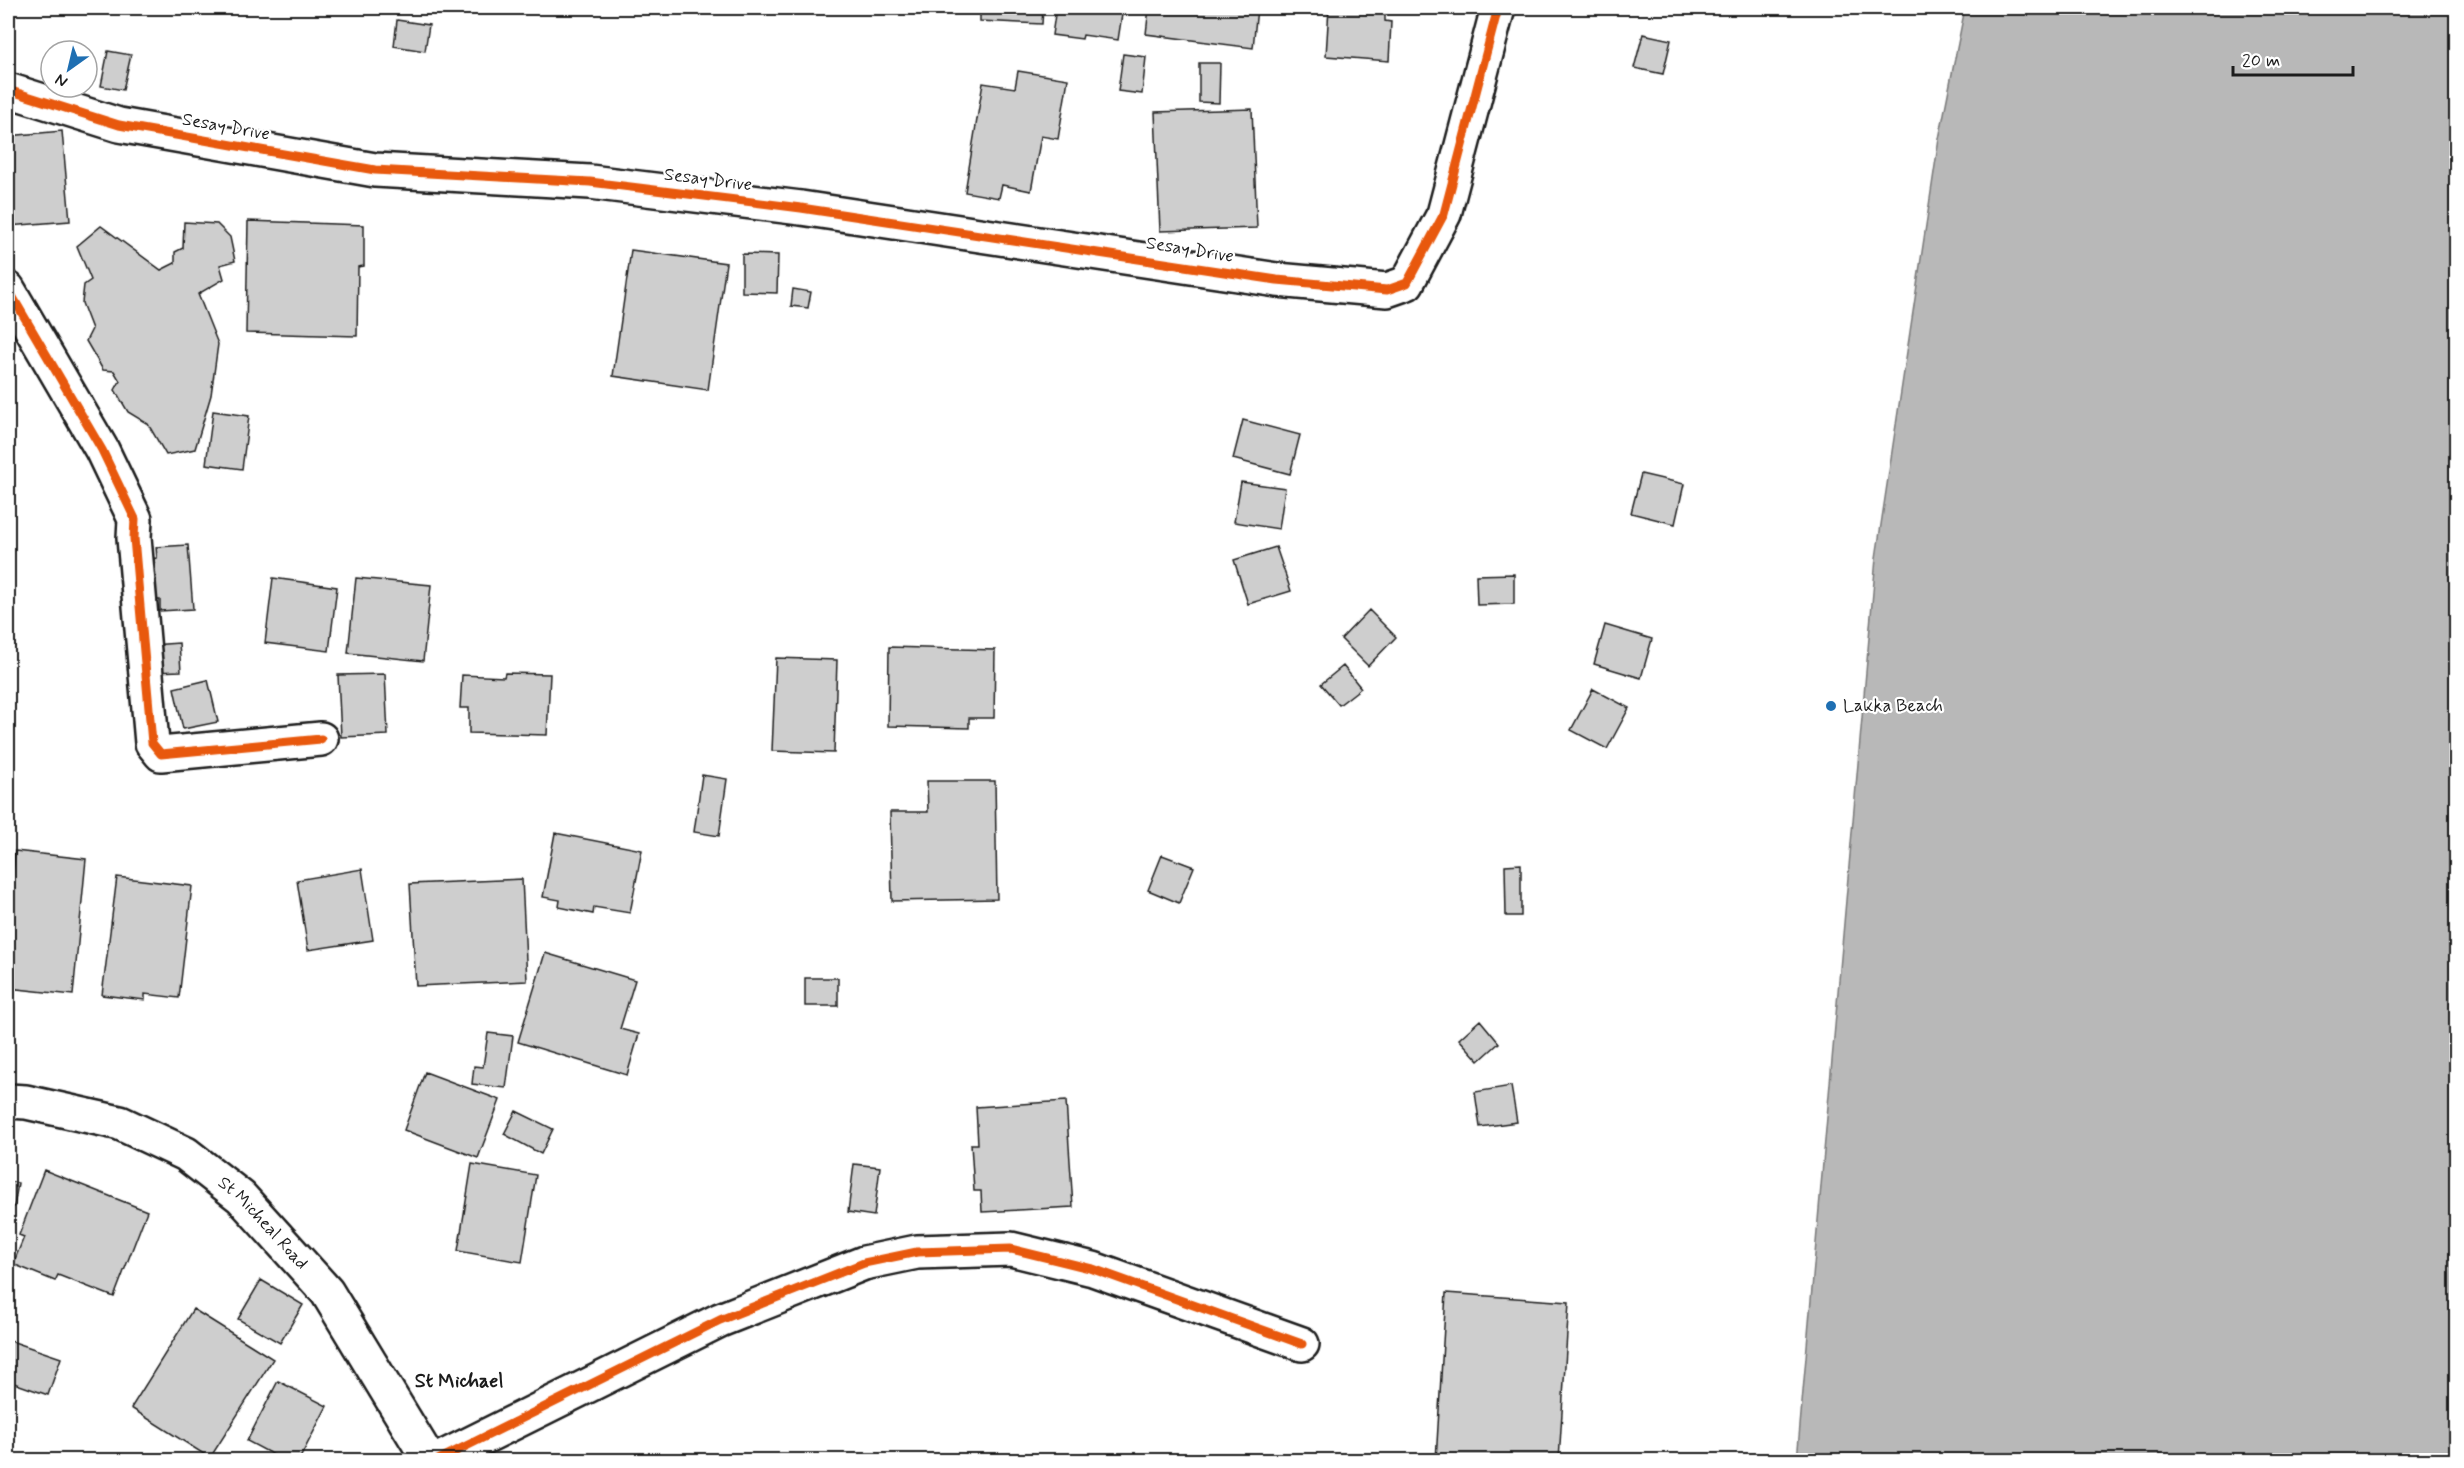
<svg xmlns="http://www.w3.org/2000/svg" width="2464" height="1468" viewBox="0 0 2464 1468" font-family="Mynerve,sans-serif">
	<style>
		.water { fill: #b8b8b8; stroke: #7a7a7a; stroke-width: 1.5 }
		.building { fill: #cecece; stroke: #1c1c1c; stroke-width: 1.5 }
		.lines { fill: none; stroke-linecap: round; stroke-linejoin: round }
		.street-casing { stroke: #1c1c1c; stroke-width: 38 }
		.street { stroke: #fff; stroke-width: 33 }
		.cycleway-casing { stroke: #fff; stroke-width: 13 }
		.cycleway { stroke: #e8590c; stroke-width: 9 }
		.poi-dot { fill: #1f6fb2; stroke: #fff; stroke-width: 2 }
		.labels { text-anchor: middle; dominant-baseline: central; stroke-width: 4.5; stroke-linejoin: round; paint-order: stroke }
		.street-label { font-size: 18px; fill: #1c1c1c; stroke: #fff }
		.poi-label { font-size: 18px; fill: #1c1c1c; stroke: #fff; text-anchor: start }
		.neighbourhood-label { font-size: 20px; font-weight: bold; fill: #1c1c1c; stroke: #fff }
	</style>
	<rect width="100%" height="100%" fill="#fff"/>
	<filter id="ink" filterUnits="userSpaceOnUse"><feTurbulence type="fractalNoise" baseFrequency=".0167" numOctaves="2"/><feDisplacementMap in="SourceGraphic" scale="12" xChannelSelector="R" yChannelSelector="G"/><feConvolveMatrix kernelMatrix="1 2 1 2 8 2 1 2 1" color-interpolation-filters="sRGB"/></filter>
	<g filter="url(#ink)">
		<path class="water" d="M 1965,8 L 2456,8 L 2456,1460 L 1797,1460 L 1876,558 L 1939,139 Z"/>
		<path class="building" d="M 980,8 L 1043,8 L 1042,24 L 980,21 Z
			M 1056,8 L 1123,8 L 1118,40 L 1083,35 L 1082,39 L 1052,35 Z
			M 1149,8 L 1257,8 L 1253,48 L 1146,34 Z
			M 1329,8 L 1385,8 L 1385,21 L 1391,22 L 1389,61 L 1326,56 Z
			M 397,20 L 429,25 L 425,51 L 394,46 Z
			M 1643,34 L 1671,40 L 1663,74 L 1634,68 Z
			M 108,51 L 131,55 L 123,90 L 101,86 Z
			M 1123,54 L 1146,57 L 1142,94 L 1118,91 Z
			M 1199,63 L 1220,63 L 1219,103 L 1199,102 Z
			M 1018,71 L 1068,79 L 1058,139 L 1041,136 L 1031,191 L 1002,185 L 999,198 L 965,192 L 983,83 L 1015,88 Z
			M 1252,109 L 1257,228 L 1160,231 L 1155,112 Z
			M 62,131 L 70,221 L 8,226 L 8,136 Z
			M 248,221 L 364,225 L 364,266 L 358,267 L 357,336 L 246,333 Z
			M 184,222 L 217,224 L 230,237 L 235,261 L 220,265 L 224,279 L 198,294 L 218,344 L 211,395 L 195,449 L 166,455 L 148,424 L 128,412 L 115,390 L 120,381 L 114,371 L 103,370 L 86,341 L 92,329 L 82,303 L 84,285 L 91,280 L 77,246 L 101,226 L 161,270 L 175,263 L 175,252 L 183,248 Z
			M 631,250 L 726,263 L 708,390 L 613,376 Z
			M 742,254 L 778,255 L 777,293 L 742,292 Z
			M 793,289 L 811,292 L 808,308 L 791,306 Z
			M 213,411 L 249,416 L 242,469 L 206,464 Z
			M 1243,420 L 1300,435 L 1290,474 L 1233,459 Z
			M 1641,474 L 1684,484 L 1675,524 L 1631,513 Z
			M 1241,482 L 1285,488 L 1279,529 L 1234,522 Z
			M 188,545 L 193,609 L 160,611 L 160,600 L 152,600 L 149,559 L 157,558 L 156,547 Z
			M 1276,547 L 1291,591 L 1248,604 L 1234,560 Z
			M 1514,574 L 1514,604 L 1477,605 L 1476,575 Z
			M 273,578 L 337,587 L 329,651 L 265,643 Z
			M 356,578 L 431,585 L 423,661 L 348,653 Z
			M 1369,610 L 1396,637 L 1368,666 L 1341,639 Z
			M 1605,625 L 1652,639 L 1641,678 L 1594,664 Z
			M 179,643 L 181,671 L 153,672 L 151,645 Z
			M 889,647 L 995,650 L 994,718 L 969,718 L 969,728 L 888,726 Z
			M 776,658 L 837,660 L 834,753 L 772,751 Z
			M 1343,666 L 1361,688 L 1339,705 L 1321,684 Z
			M 505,673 L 550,674 L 547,735 L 469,733 L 469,708 L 460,708 L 462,675 L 504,677 Z
			M 385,674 L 388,735 L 341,737 L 338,675 Z
			M 208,680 L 218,722 L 183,729 L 174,688 Z
			M 1593,689 L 1629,708 L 1607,749 L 1571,730 Z
			M 702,775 L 727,779 L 719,836 L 694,832 Z
			M 927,781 L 995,781 L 997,899 L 892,901 L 890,812 L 928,812 Z
			M 555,833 L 642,850 L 630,913 L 594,907 L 593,914 L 559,907 L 560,900 L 543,897 Z
			M 15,851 L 86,859 L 73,995 L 8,988 L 8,929 Z
			M 1162,855 L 1194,867 L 1179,903 L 1148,890 Z
			M 1521,864 L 1521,916 L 1506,916 L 1505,865 Z
			M 362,869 L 373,940 L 308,950 L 297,880 Z
			M 117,877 L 192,886 L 179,998 L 145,994 L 145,1000 L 102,995 Z
			M 522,879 L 527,981 L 416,986 L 410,884 Z
			M 545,953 L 635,980 L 620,1029 L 639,1034 L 627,1075 L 518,1042 Z
			M 805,978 L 838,978 L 838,1006 L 805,1006 Z
			M 1480,1020 L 1499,1043 L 1479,1061 L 1459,1039 Z
			M 488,1033 L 513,1036 L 506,1088 L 472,1084 L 474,1066 L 483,1067 Z
			M 425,1072 L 500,1100 L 478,1158 L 404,1130 Z
			M 1511,1086 L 1517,1122 L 1480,1127 L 1475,1092 Z
			M 1066,1101 L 1073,1207 L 982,1212 L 981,1191 L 974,1191 L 971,1144 L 978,1144 L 976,1107 Z
			M 516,1111 L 553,1129 L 541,1154 L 504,1134 Z
			M 472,1164 L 536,1175 L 522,1262 L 458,1251 Z
			M 854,1164 L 880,1167 L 874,1216 L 848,1212 Z
			M 44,1170 L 147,1211 L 114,1297 L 58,1275 L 55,1281 L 13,1264 L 24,1237 L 19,1235 Z
			M 8,1181 L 18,1183 L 14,1207 L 8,1206 Z
			M 261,1280 L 303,1305 L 280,1343 L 238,1319 Z
			M 1446,1293 L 1569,1302 L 1559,1460 L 1436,1460 Z
			M 193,1309 L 273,1359 L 210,1458 L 131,1408 Z
			M 8,1340 L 61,1358 L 48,1395 L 8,1381 Z
			M 278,1381 L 327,1406 L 299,1460 L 283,1460 L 247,1441 Z"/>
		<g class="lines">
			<g class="street-casing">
				<g id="street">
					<path d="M 8,90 L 119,125 L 375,170 L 590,182 L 801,208 L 1277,280 L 1387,290 L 1407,283 L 1444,214 L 1498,8"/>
					<path d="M 8,289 L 102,450 L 135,519 L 134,538 L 152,743 L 161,754 L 321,739"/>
					<path id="s1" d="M 8,1101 L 26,1102 L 120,1123 L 186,1154 L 241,1197 L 327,1292 L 429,1460"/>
					<path d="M 438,1460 L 720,1320 L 864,1263 L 917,1252 L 1011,1249 L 1093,1269 L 1302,1344"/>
				</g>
			</g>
			<use href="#street" class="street"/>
			<g class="cycleway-casing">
				<path id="cycleway" d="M 8,90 L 119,125 L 375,170 L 590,182 L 801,208 L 1277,280 L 1387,290 L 1407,283 L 1444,214 L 1498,8
					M 8,289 L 102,450 L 135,519 L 134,538 L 152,743 L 161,754 L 321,739
					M 438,1460 L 720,1320 L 864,1263 L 917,1252 L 1011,1249 L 1093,1269 L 1302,1344"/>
			</g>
			<use href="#cycleway" class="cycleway"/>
		</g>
	</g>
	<circle class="poi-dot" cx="1831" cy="706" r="6"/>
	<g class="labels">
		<g class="street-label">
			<text transform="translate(226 127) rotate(10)">Sesay Drive</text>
			<text transform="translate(708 180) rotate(7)">Sesay Drive</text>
			<text transform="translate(1190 250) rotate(9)">Sesay Drive</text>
			<text stroke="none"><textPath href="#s1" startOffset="291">St Micheal Road</textPath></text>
		</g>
		<g class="poi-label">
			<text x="1843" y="706">Lakka Beach</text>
		</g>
		<g class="neighbourhood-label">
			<text x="459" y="1381">St Michael</text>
		</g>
	</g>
	<rect width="2464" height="1468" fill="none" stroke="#fff" stroke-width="30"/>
	<rect x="15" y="15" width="2434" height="1438" fill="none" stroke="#1c1c1c" stroke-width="2" filter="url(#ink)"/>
	<g transform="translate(69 69) rotate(214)"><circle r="28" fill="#ffffff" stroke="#a4a4a4" stroke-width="1.5"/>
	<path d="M0-4.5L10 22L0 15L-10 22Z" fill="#1f6fb2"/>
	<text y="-9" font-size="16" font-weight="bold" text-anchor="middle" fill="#1c1c1c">N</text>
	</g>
	<path d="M2233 66v9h120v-9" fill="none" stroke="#1c1c1c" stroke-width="3"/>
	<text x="2242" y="66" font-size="18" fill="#1c1c1c" stroke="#ffffff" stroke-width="4.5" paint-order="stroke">20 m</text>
</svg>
